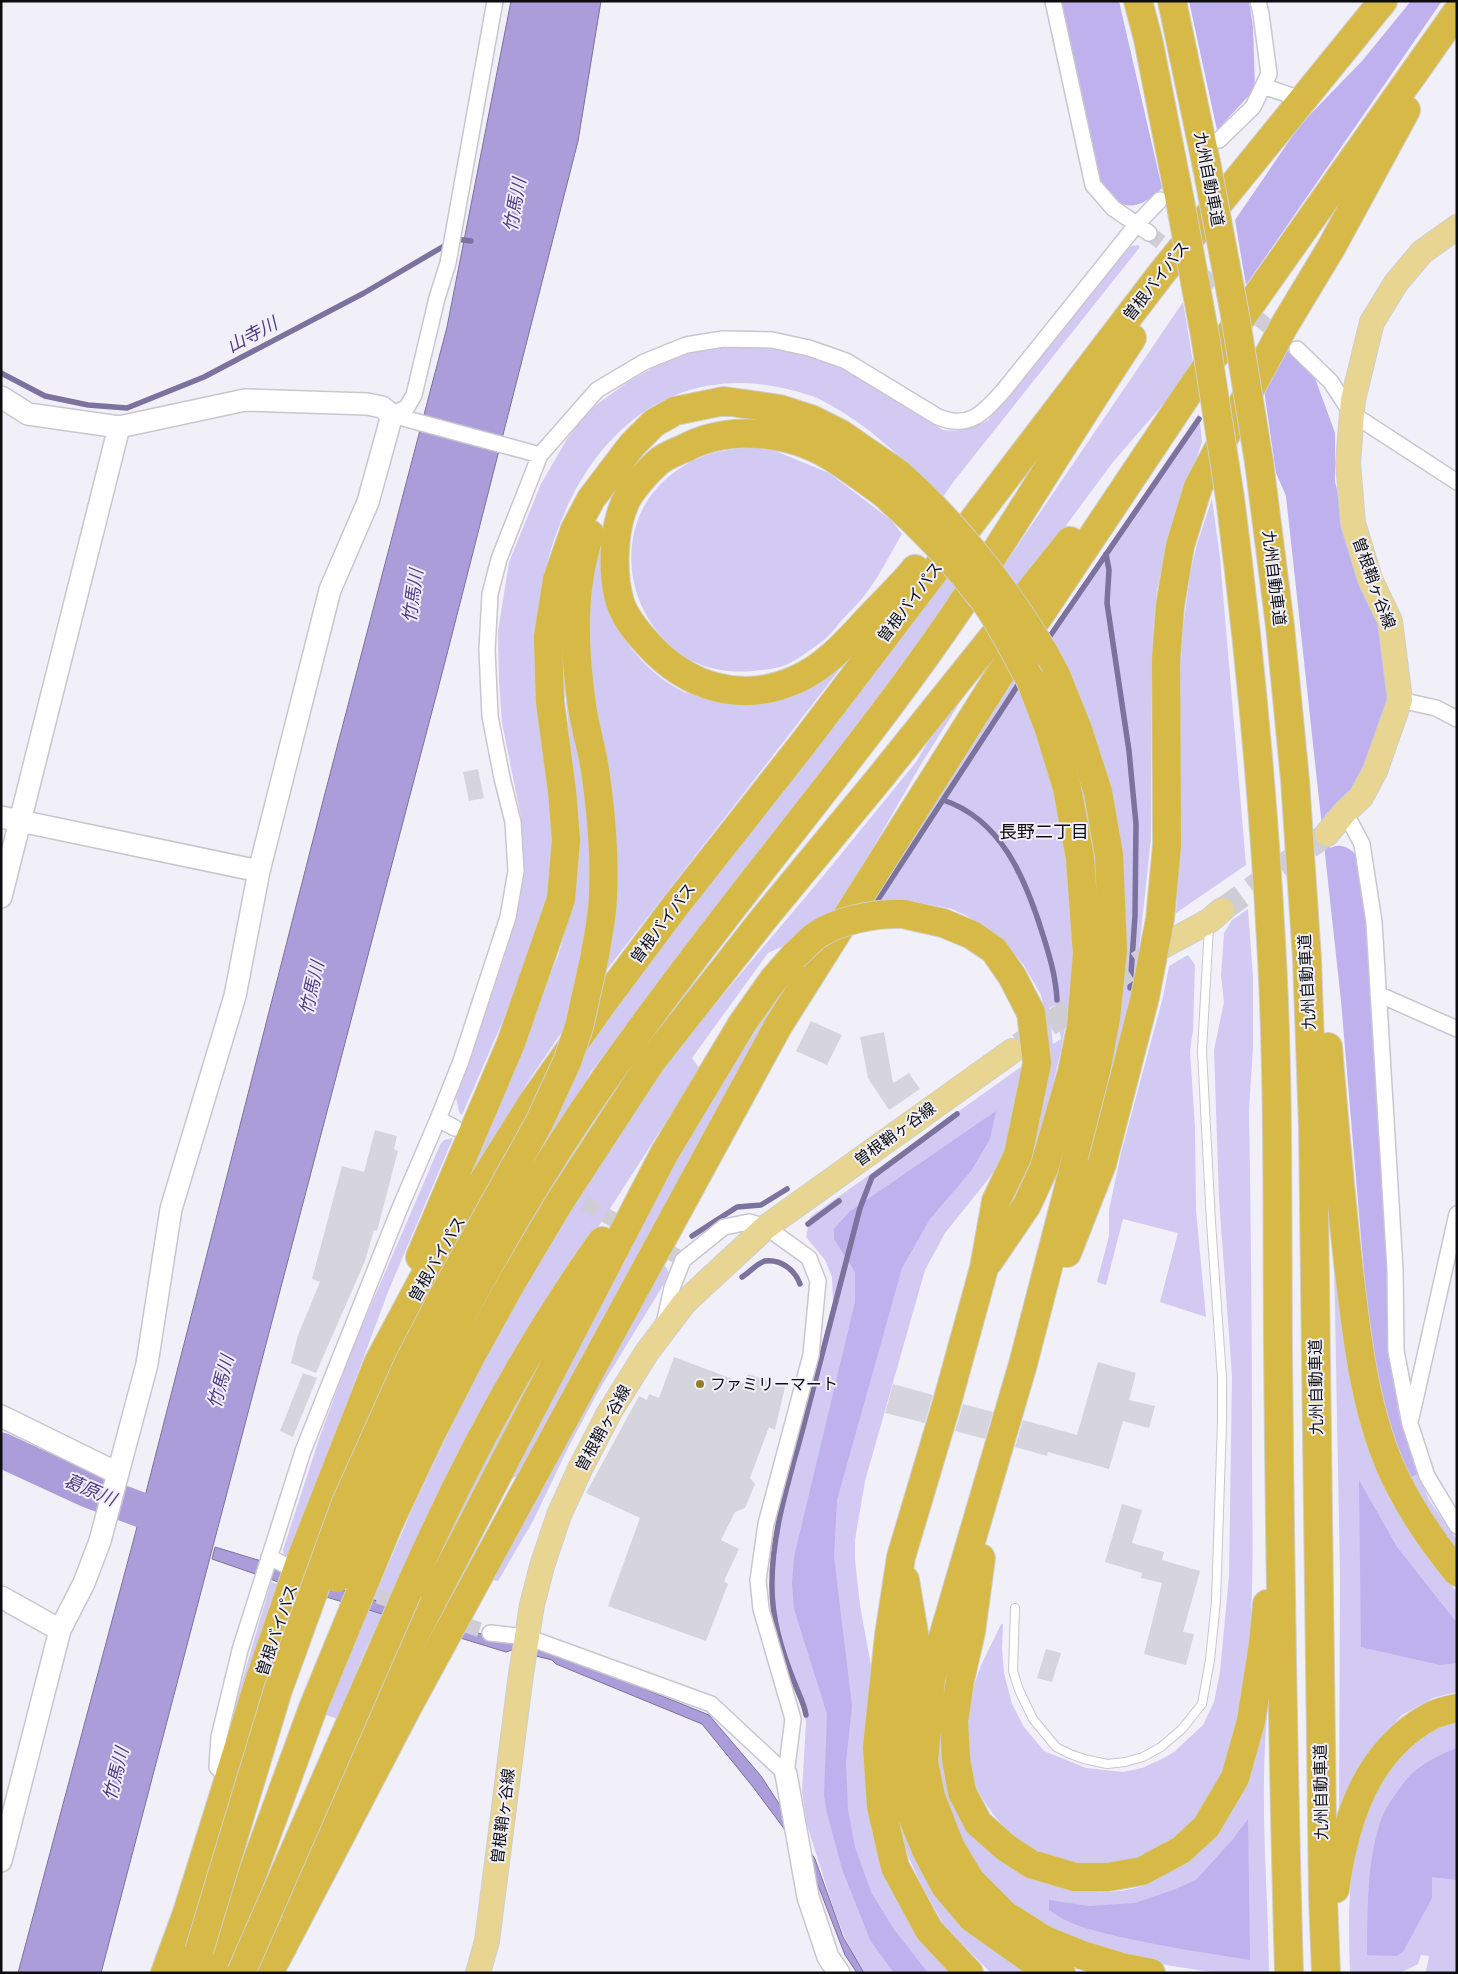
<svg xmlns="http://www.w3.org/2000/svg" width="1458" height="1974" viewBox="0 0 1458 1974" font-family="Karla,'Noto Sans JP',sans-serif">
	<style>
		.green { fill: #d2caf2; fill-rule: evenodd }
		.forest { fill: #beb1ee }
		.water { fill: #aa9dd9; stroke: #7b729d }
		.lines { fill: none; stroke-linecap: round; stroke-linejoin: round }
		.stream { stroke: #7b729d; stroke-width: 5.5 }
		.river { stroke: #aa9dd9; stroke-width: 35 }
		.building { fill: #d6d5de }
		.street-tunnel { stroke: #cfced6; stroke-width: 15; stroke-dasharray: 15 8; stroke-linecap: butt }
		.primary-tunnel { stroke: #cfced6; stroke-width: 24; stroke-dasharray: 24 12; stroke-linecap: butt }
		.lane-casing { stroke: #c8c6cf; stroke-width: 10 }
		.street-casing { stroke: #c8c6cf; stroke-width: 18 }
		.secondary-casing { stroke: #c8c6cf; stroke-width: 24 }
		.primary-casing { stroke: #cfcfcf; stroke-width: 26 }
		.highway-casing { stroke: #cfcfcf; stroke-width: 30 }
		.lane { stroke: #fff; stroke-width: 8 }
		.street { stroke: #fff; stroke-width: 15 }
		.secondary { stroke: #fff; stroke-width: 21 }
		.primary { stroke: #e7d591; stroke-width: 24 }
		.highway { stroke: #d7b948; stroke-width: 28 }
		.highway-bridge-casing { stroke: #cfcfcf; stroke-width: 30; stroke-linecap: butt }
		.highway-bridge { stroke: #d7b948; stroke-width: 28 }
		.poi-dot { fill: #937c23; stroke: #f1f0f9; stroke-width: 2 }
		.labels { text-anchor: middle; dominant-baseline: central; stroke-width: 4; stroke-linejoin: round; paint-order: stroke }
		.street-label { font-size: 16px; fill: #0d0d10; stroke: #f1f0f9 }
		.poi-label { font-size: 16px; fill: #0d0d10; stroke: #f1f0f9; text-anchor: start }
		.water-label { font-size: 18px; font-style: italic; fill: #503b83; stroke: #f1f0f9 }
		.neighbourhood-label { font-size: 18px; fill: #0d0d10; stroke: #f1f0f9 }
	</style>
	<rect width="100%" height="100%" fill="#f1f0f9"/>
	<path class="green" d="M 1138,245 L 1140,247 L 954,481 L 943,497 C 908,465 874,429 832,406 C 826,403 819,398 812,396 C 641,338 545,486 535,637 L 552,815 L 553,870 L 545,912 L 533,946 L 501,1025 L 462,1115 L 459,1112 L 456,1097 L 504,959 L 520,900 L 523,864 L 521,817 L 502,723 L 499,681 L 498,632 L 509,562 L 541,484 L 567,439 L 589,410 L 628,382 L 656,366 L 690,353 L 717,348 L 763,347 L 808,355 L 847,370 L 943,430 C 962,432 970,429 988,420 L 1122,252 L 1132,246 Z
		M 1183,302 L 1193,362 L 1165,402 L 1113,462 L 1019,589 L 1003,567 Z
		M 1199,413 L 1202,442 L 1165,552 L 1157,590 L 1153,630 L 1151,715 L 1151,838 L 1140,941 L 1131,997 L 1085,1175 L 1124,940 L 1048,635 Z
		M 751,448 L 773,450 L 829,473 L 891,520 L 902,534 C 890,554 879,577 865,595 C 858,604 849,612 842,620 C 836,627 831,634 824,640 C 813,648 799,659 786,665 C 776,669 763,670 753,671 C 731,673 710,670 690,660 C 682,657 676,650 669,644 C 623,602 616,524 665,480 C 691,457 716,449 751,448 Z
		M 1212,499 L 1220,558 L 1246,865 L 1176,913 L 1181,839 L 1181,743 L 1178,713 L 1183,628 L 1190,574 L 1197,544 Z
		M 607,511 L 609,512 C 605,528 600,544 600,561 C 600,572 602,584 605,594 C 616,636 645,673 684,692 C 692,695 702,697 710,699 C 726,703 746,706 763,703 C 792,698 816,679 840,664 L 843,665 L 605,972 L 609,955 L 615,904 L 610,793 L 588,651 L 585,610 L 599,537 Z
		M 945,574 L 956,588 L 865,719 L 671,966 L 591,1072 L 551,1137 L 547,1135 L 559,1113 L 584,1048 Z
		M 565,647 L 593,848 L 591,915 L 570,1020 L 527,1083 L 476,1169 L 464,1183 L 504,1082 L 558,956 L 574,900 L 575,796 L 564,678 Z
		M 989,656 L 920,766 L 836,912 L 799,934 L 787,944 L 768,953 L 692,1058 L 700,1069 L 593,1235 L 438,1498 L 398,1579 L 362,1658 L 337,1719 L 324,1714 L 414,1505 L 464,1400 L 500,1331 L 548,1246 L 605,1155 L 658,1074 L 678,1048 L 824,875 L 916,762 L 947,710 Z
		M 1014,680 L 1031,716 L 1062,815 L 1075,933 L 1071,992 L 1061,1050 L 1049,1101 L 1024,1189 L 1021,1188 L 1049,1052 L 1044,1010 L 1041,995 L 1023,964 L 1005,943 L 967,916 L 952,909 L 902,899 L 873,902 ZM 1056,1005 L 1061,1039 L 1053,1044 L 1049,1008 Z
		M 1248,909 L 1253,977 L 1253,1048 L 1249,1110 C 1251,1224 1252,1338 1252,1452 C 1252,1548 1258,1648 1232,1740 C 1227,1757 1223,1774 1214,1790 C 1169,1876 1054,1893 993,1814 C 979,1796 969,1774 966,1751 C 963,1726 970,1695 979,1671 C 985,1655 994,1640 1001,1624 L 1003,1624 L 1002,1648 L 1004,1673 L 1012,1704 L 1024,1727 L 1044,1751 L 1086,1768 L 1123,1772 L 1142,1768 L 1164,1758 L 1174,1752 L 1203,1725 L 1214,1702 L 1220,1672 L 1229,1576 L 1232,1376 L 1219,1199 L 1214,1050 L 1224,1002 L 1221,976 L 1224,933 L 1232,920 Z
		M 1188,955 L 1195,965 L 1193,1030 L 1190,1051 L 1195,1128 L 1196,1210 L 1206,1317 L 1160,1302 L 1178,1233 L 1123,1219 L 1106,1285 L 1097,1282 L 1109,1236 L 1109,1210 L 1121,1153 L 1163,997 L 1169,966 Z
		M 789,983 L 588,1344 L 517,1476 L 507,1481 C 544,1410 581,1340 618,1269 C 670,1171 723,1073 789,983 Z
		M 1025,1064 L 1009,1144 L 994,1172 L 945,1233 L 925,1270 L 865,1481 L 855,1540 L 855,1560 L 860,1605 L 871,1666 L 872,1685 L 867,1765 L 953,1973 L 865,1973 L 857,1962 L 844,1936 L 833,1907 L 807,1825 L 802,1792 L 806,1722 L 801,1703 L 787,1668 L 773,1618 L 770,1597 L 771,1562 L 778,1522 L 790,1467 L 833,1305 L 832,1277 L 825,1260 L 806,1237 L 810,1217 Z
		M 453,1138 L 388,1292 L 310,1501 L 287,1560 L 284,1556 L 283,1550 L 319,1439 L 353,1347 L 440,1145 L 444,1140 Z
		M 1334,1259 L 1342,1332 L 1362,1431 L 1388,1497 L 1432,1564 L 1457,1592 L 1457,1692 L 1433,1698 L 1402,1715 L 1379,1739 L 1360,1765 L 1339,1811 L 1340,1575 Z
		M 663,1262 L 669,1273 L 667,1279 L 599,1390 L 568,1448 L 533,1521 L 498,1581 L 492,1580 Z
		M 551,1343 L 388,1662 L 465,1488 Z
		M 1418,1474 L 1429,1500 L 1457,1540 L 1457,1555 L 1408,1479 Z
		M 271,1582 L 283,1586 L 228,1740 L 234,1709 Z
		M 950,1655 C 948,1696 932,1738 946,1778 C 950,1789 957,1799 962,1808 C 969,1820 975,1838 985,1847 C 1026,1886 1089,1902 1143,1886 C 1162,1880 1201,1851 1215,1837 C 1219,1833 1222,1826 1225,1821 C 1243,1794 1251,1765 1259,1733 C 1262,1722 1264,1706 1269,1698 C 1258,1789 1268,1881 1269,1973 L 1218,1973 L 1172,1966 L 1135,1958 L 1065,1936 L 1015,1906 L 990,1882 L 974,1864 L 957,1832 L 939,1789 L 935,1752 L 939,1709 Z
		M 1457,1721 L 1457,1973 L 1421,1973 L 1426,1971 L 1429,1956 L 1421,1955 L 1418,1964 L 1400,1973 L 1350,1973 C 1348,1917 1347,1859 1368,1806 C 1371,1797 1378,1788 1384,1779 C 1390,1768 1396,1757 1406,1749 C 1421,1736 1439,1728 1457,1721 Z
		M 893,1742 L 1035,1973 L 991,1973 L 944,1925 L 921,1884 L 908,1856 L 897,1816 Z"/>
	<path class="forest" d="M 1057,1 L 1119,1 L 1162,188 C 1140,209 1126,212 1102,192 Z
		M 1189,1 L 1249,1 L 1253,27 L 1255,89 L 1217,130 Z
		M 1411,1 L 1442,1 L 1246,285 L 1235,220 L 1300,125 L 1362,61 Z
		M 1287,350 L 1307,365 L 1315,378 L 1335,433 L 1335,482 L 1344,517 L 1373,587 L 1395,688 L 1362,782 L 1325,815 L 1330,848 C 1345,841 1354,852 1363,863 L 1385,1143 L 1390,1335 L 1395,1390 L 1398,1410 L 1418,1474 L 1408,1479 L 1394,1445 L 1373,1352 L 1367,1308 L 1341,1001 L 1286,496 L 1276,473 L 1264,390 Z
		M 996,1111 L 990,1139 L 971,1171 L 930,1219 L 902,1268 L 837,1500 L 834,1557 L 852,1706 L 846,1762 L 848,1810 L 855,1847 L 871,1892 L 893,1928 L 928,1973 L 894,1973 L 870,1940 L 842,1869 L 826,1809 L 824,1795 L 827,1714 L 794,1609 L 792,1582 L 794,1557 L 855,1302 L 855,1272 L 834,1239 L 834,1229 L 849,1212 Z
		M 1359,1480 L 1397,1547 L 1457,1623 L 1457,1663 L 1440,1665 L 1361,1647 Z
		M 1457,1748 L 1457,1880 L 1432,1877 L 1432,1898 L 1403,1952 L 1397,1956 L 1367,1955 C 1368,1909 1366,1859 1383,1815 C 1388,1804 1398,1790 1406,1780 C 1418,1765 1439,1755 1457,1748 Z
		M 1248,1819 L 1250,1960 C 1207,1953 1164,1947 1121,1937 C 1096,1931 1070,1926 1049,1910 L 1049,1900 L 1089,1906 L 1135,1903 L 1173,1890 L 1196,1880 L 1233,1839 Z"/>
	<path class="water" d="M 511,1 L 601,1 L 578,141 L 446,658 L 101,1973 L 18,1973 L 141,1512 L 324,797 L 447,327 Z
		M 215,1547 L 281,1567 L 282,1571 L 491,1637 L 508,1640 L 513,1645 L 560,1655 L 709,1715 L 761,1776 L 815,1859 L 843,1937 L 864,1973 L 857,1973 L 845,1955 L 809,1862 L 753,1787 L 702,1724 L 556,1664 L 552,1660 L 512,1650 L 506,1652 L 284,1584 L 212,1559 Z"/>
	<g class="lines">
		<path class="stream" d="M 1,373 L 45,396 L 88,405 L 127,408 L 204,377 L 364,293 L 456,239 L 471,241
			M 1106,554 L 1109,570 L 1107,603 L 1129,751 L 1136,824 L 1135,916 L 1130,988
			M 1050,636 L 1199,419
			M 943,800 C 1001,819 1025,878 1042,932 C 1049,954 1056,977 1057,1000
			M 877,901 L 1018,685
			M 808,1224 L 839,1201
			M 692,1236 L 737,1207 L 761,1205 L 787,1189
			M 742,1277 C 749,1273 757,1263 765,1261 C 781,1259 795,1270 800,1284
			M 806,1715 C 804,1703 799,1695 795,1684 C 783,1655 772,1619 772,1588 C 771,1534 789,1480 803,1428 C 822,1355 841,1282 860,1208 L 872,1177 L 957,1114"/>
		<path class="river" d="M 1,1450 L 88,1490 L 181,1525"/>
	</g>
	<path class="building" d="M 478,769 L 484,798 L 469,801 L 463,772 Z
		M 811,1021 L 842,1035 L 827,1065 L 796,1051 Z
		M 884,1032 L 893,1083 L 909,1073 L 920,1089 L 889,1110 L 868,1078 L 860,1037 Z
		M 375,1130 L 397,1136 L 394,1149 L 398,1151 L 377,1231 L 374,1230 L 365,1261 L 316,1373 L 291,1363 L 298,1335 L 320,1282 L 312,1279 L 342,1166 L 364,1172 Z
		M 674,1357 L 743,1383 L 748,1374 L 785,1387 L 775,1430 L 769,1427 L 750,1478 L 755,1484 L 745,1508 L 735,1512 L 721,1540 L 739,1549 L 724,1581 L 728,1584 L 706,1641 L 608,1606 L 640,1518 L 586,1493 L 639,1396 L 647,1400 L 649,1394 L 659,1398 Z
		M 1098,1362 L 1136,1373 L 1129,1400 L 1155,1406 L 1149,1428 L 1123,1421 L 1109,1469 L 1048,1452 L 1047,1456 L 1015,1447 L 1023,1420 L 1077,1435 Z
		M 303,1373 L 317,1378 L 293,1437 L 280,1431 Z
		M 893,1384 L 933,1395 L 925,1423 L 885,1413 Z
		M 963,1404 L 993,1412 L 985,1439 L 955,1431 Z
		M 1122,1504 L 1142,1510 L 1132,1543 L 1164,1552 L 1162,1560 L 1200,1571 L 1183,1632 L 1194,1634 L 1186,1665 L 1144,1654 L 1162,1583 L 1141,1578 L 1142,1573 L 1105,1562 Z
		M 1046,1649 L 1061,1653 L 1052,1682 L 1037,1678 Z"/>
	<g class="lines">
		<path class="street-tunnel" d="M 1149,233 L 1297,349
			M 465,1134 L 683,1260
			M 356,1589 L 490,1633"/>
		<path class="primary-tunnel" d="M 1222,910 L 1327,834
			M 1019,1045 L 1163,946"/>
		<g class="lane-casing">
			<path id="lane" d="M 1015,1608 L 1013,1671 L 1019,1690 L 1033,1719 L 1056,1747 L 1070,1754 L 1084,1759 L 1107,1764 L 1125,1762 L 1143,1757 L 1161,1747 L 1182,1729 L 1202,1704 L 1210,1660 L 1216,1601 L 1222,1421 L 1222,1378 L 1211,1222 L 1202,1051 L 1209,926"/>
		</g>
		<g class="street-casing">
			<path id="street" d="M 1053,1 L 1093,185 L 1113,208 L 1149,233
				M 1263,86 L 1304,100
				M 1219,140 L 1253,107 L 1269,74 L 1261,14 L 1258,1
				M 1297,349 L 1331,382 L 1351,413 L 1457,482
				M 392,415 L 407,407 L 414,395 L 437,298 L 448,263 L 495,1
				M 392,415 L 540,455
				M 1400,700 L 1436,708 L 1457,719
				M 1345,812 L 1362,844 L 1374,922 L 1395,1269 L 1396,1351 L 1410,1424 L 1427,1476 L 1457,1526
				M 1378,994 L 1457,1029
				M 438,1119 L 455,1128
				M 664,1324 L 672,1288 L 683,1260 L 724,1227 L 749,1222 L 766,1227 L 809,1258 L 818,1281 L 811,1355 L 766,1524 L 758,1580 L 761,1609 L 793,1719 L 786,1774
				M 1411,1418 L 1457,1214
				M 269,1557 L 287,1566
				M 490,1633 L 527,1637 L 711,1704 L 786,1774
				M 228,1779 L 217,1767 L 219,1737 L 240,1650 L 303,1451 L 399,1210 L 438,1119 L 461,1061 L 508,917 L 516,871 L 513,822 L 502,778 L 490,716 L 487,650 L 490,594 L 499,559 L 540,455 L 597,390 L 644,362 L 686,345 L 723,339 L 772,340 L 809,348 L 846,361 L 938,417 C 970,430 984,412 1004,390 L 1137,224 L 1160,200"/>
		</g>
		<g class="secondary-casing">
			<path id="secondary" d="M 1,397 L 28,414 L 119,427 L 245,400 L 367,404 L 382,407 L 392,415 L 368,502 L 330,590 L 259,871 L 235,996 L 171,1209 L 147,1364 L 100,1541 L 84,1583 L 60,1630 L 1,1861
				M 1,817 L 259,871
				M 1,897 L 119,427
				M 1,1416 L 117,1473
				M 1,1597 L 60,1630
				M 786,1774 L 808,1897 L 828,1957 L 839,1973"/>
		</g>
		<g class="primary-casing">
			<path id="primary" d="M 1327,834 L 1345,812 L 1361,797 L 1375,771 L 1400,700 L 1390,621 L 1370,579 L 1353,523 L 1348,463 L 1353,400 L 1372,322 L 1396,283 L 1422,252 L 1457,227
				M 1163,946 L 1209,921 L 1222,910
				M 478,1973 L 487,1941 L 521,1674 L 532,1605 L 542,1566 L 559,1515 L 580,1469 L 609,1413 L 647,1352 L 685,1302 L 766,1227 L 1012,1051"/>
		</g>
		<g class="highway-casing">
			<path id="highway" d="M 1138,1 L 1148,39 L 1180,201
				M 1172,1 L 1207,167
				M 1259,462 L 1280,626 L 1295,780 L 1307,959 L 1313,1128 L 1323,1898 L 1326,1973
				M 882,492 C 865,480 848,467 830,456 C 788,431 729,425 685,448 C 676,452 664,456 657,463 C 648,471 636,485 629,495 C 613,522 611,572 620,602 C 625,618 637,632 648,644 C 687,687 741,704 795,680 C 828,666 851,637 875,612 C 888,598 903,584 915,569
				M 1230,498 C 1249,646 1263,793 1271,941 C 1279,1077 1277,1214 1278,1349 C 1280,1557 1283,1765 1289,1973
				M 590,534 C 571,589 574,649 582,706 C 585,728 592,749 595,770 C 601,811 605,853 603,895 C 603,914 598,935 595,955
				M 1043,651 L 1056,675 L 1078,730 L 1098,792 L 1109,855 L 1113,950 L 1106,1018 L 1089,1109 L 1023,1364 L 931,1678 L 924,1762 L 931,1797 L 951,1848 L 971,1881 L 1005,1915 L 1045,1940 L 1082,1955 L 1121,1967 L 1151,1973
				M 1167,845 L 1166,660 L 1170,606 L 1180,546 L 1198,487 L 1284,326 L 1331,248 L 1406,110
				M 743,894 C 816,800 892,707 959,608 C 1018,519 1073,427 1132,338
				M 903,914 L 943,923 L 972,935 L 994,950 L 1012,976 L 1031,1013 L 1037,1063 L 1018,1155 L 996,1201 L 984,1268 L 946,1406 L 901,1557 L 889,1635 L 877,1747 L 881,1806 L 895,1867 L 929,1930 L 969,1973
				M 765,917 L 879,779 L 1070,541
				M 1328,1047 C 1334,1119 1340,1190 1348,1262 C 1356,1331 1363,1402 1390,1466 C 1407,1505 1430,1539 1457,1572
				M 1067,1253 L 1102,1164
				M 420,1257 L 511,1043 L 561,899 L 566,840 L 562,791 L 550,702 L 548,637 L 557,580 L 575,529 L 591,499 L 632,445 L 654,423 L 675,411 L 724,401 L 780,409 L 811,419 L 841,434 L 899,474
				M 989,1261 L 1027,1205 L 1044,1168 L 1072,1072 L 1081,1027 L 1087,954 L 1080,858 L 1067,788 L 1049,729 L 1030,679
				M 981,1558 L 971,1632 L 960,1680 L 954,1721 L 956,1759 L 962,1792 L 978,1823 L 1005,1847 L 1031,1864 L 1075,1877 L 1108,1877 L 1142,1871 L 1181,1850 L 1206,1827 L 1235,1778 L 1251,1721 L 1263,1644 L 1267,1604
				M 905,1580 L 916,1645 L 902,1746 L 909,1809 L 926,1850 L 945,1886 L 972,1918 L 1030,1959 L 1061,1973
				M 408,1591 C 462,1468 524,1350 602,1241
				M 1335,1889 C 1345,1820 1366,1751 1431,1716 C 1439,1712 1449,1710 1457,1708
				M 289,1903 L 317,1829 L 397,1669 L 664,1154 L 742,1024 L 773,980 L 794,956
				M 165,1973 L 187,1913 L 258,1685 L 301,1559 L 378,1363 L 430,1266 L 532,1103 L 605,1000 L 676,905 L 802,745 L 1161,274 L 1383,1
				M 191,1973 L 207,1930
				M 216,1973 L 313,1708
				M 269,1973 L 407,1708 L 778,1026 L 997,679 L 1191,389 L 1457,12"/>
		</g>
		<use href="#lane" class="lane"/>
		<use href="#street" class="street"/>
		<use href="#secondary" class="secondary"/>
		<use href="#primary" class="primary"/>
		<use href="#highway" class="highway"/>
		<g class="highway-bridge-casing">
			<path id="highway-bridge" d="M 1207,167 L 1235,315 L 1259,462
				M 1180,201 L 1205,336 L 1230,498
				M 899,474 C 956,525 1003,585 1043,651
				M 882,492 C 919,524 954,561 984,600 C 1002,625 1015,653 1030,679
				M 794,956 C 801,950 807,943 814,937 C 837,920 876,913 903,914
				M 1102,1164 L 1145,997 L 1160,919 L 1167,845
				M 337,1578 C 405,1417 484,1260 581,1114 C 632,1038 687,966 743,894
				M 313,1708 L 389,1523 L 431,1434 L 471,1356 L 512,1282 L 559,1203 L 651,1062 L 765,917
				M 199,1951 L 278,1690 L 345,1505 L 408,1364 L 443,1296 L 539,1123 L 567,1062 L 579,1027 L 595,955
				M 241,1973 L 408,1591"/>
		</g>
		<use href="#highway-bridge" class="highway-bridge"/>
	</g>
	<circle class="poi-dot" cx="700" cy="1384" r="5"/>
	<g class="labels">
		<g class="street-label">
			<text transform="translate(1209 179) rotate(79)">九州自動車道</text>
			<text transform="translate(1156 281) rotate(-52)">曽根バイパス</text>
			<text transform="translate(1274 578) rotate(83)">九州自動車道</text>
			<text transform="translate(1374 583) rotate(70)">曽根鞘ヶ谷線</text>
			<text transform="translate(910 602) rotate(-53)">曽根バイパス</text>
			<text transform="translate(663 923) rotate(-53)">曽根バイパス</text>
			<text transform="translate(1307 982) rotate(-93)">九州自動車道</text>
			<text transform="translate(895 1134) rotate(-36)">曽根鞘ヶ谷線</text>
			<text transform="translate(437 1259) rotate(-60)">曽根バイパス</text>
			<text transform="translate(1316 1387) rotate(-91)">九州自動車道</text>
			<text transform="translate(603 1428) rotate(-61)">曽根鞘ヶ谷線</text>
			<text transform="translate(277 1630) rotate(-71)">曽根バイパス</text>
			<text transform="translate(1321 1792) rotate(-91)">九州自動車道</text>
			<text transform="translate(503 1816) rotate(-83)">曽根鞘ヶ谷線</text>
		</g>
		<g class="poi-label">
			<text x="710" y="1384">ファミリーマート</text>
		</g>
		<g class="water-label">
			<text transform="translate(515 205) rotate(-80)">竹馬川</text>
			<text transform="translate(252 335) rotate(-28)">山寺川</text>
			<text transform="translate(413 596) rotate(-82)">竹馬川</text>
			<text transform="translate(312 988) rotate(-77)">竹馬川</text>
			<text transform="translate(221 1382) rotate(-75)">竹馬川</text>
			<text transform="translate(90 1490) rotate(23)">葛原川</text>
			<text transform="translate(116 1774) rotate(-76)">竹馬川</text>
		</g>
		<g class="neighbourhood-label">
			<text x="1044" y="832">長野二丁目</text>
		</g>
	</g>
	<rect width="1458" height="1974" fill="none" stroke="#0d0d10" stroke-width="5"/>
</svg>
